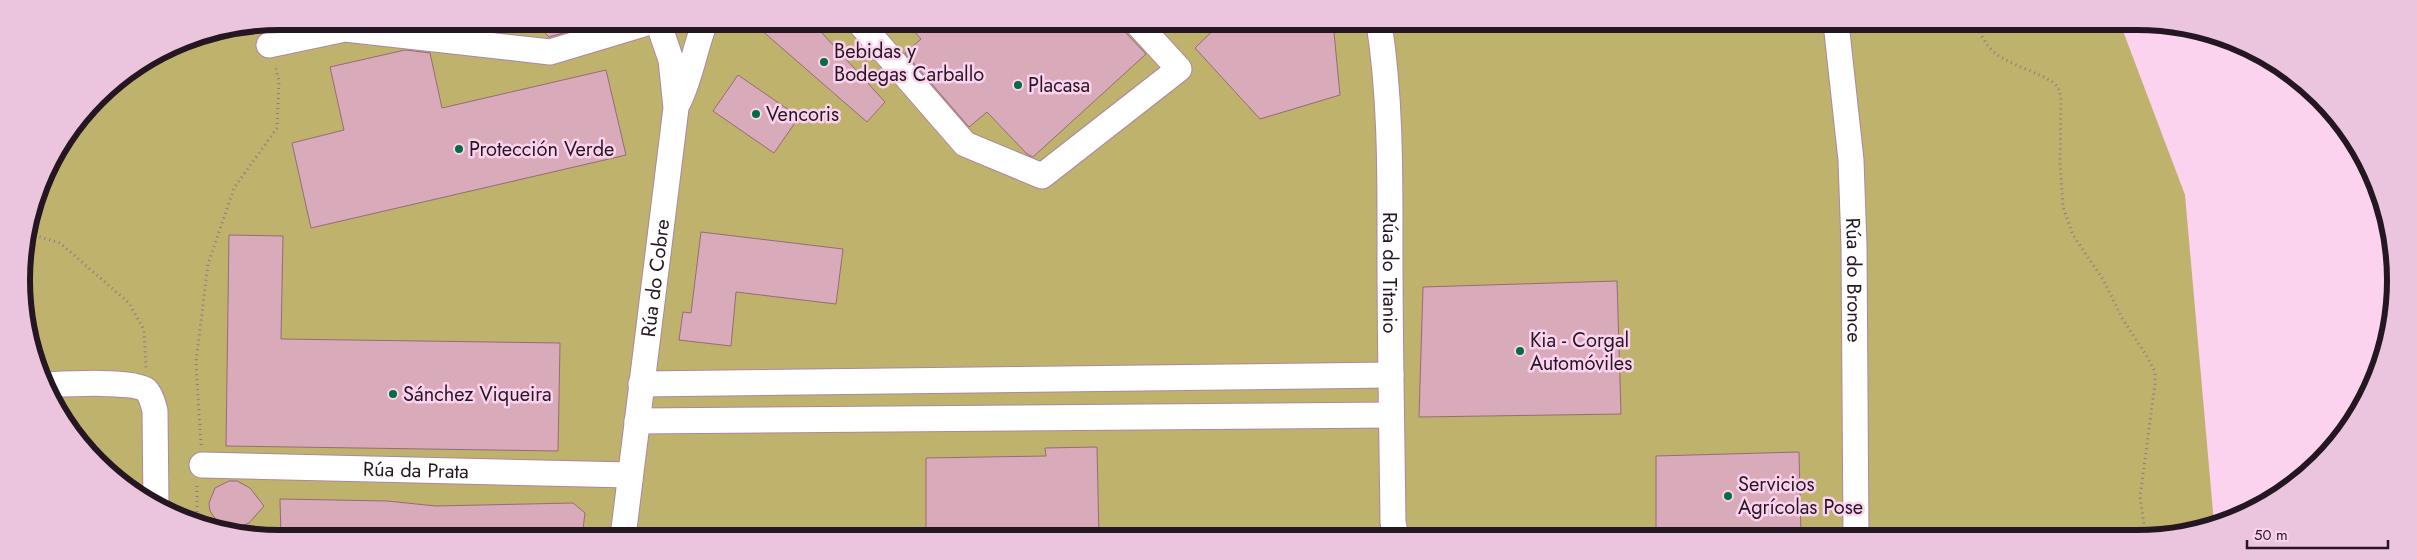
<svg xmlns="http://www.w3.org/2000/svg" width="2417" height="560" viewBox="0 0 2417 560" font-family="Jost,sans-serif">
	<style>
		.forest { fill: #bfb26d }
		.building { fill: #d9aab9; stroke: #966b79 }
		.lines { fill: none; stroke-linecap: round; stroke-linejoin: round }
		.minor-casing { stroke: #ad87a1; stroke-width: 27 }
		.path { stroke: #917688; stroke-width: 3; stroke-dasharray: 1 4; stroke-linecap: butt }
		.minor { stroke: #fff; stroke-width: 25 }
		.poi-dot { fill: #026c42; stroke: #fcd3ee; stroke-width: 2 }
		.labels { text-anchor: middle; dominant-baseline: central; stroke-width: 5; stroke-linejoin: round; paint-order: stroke }
		.poi-label { font-size: 20px; fill: #251721; stroke: #fcd3ee; text-anchor: start }
		.street-label { font-size: 20px; fill: #251721; stroke: #fcd3ee }
		.rim { fill: none; stroke: #251721; stroke-width: 6 }
	</style>
	<rect width="100%" height="100%" fill="#fcd3ee"/>
	<path class="forest" d="M 280,21 L 2120,23 L 2185,195 L 2214,523 L 2170,537 L 246,536 L 150,504 L 75,438 L 35,363 L 22,263 L 48,166 L 109,86 L 181,41 Z"/>
	<path class="building" d="M 534,22 L 601,22 L 549,37 Z
		M 752,22 L 812,22 L 885,102 L 867,122 Z
		M 906,22 L 1122,22 L 1125,32 L 1146,54 L 1033,157 L 1027,154 L 987,112 L 969,127 L 905,53 L 921,39 Z
		M 1222,22 L 1333,22 L 1340,95 L 1260,119 L 1195,48 Z
		M 405,50 L 430,53 L 442,108 L 606,70 L 626,155 L 311,228 L 292,143 L 344,130 L 330,67 Z
		M 738,75 L 799,117 L 774,153 L 713,111 Z
		M 701,232 L 843,249 L 836,304 L 736,292 L 731,346 L 679,340 L 683,312 L 691,313 Z
		M 229,235 L 283,236 L 281,339 L 560,343 L 558,451 L 226,446 Z
		M 1617,281 L 1621,414 L 1419,417 L 1423,287 Z
		M 1097,447 L 1099,537 L 926,537 L 926,458 L 1046,456 L 1045,448 Z
		M 1799,452 L 1801,537 L 1656,537 L 1656,456 Z
		M 229,481 L 237,481 L 250,488 L 264,506 L 249,523 L 234,529 L 219,524 L 210,511 L 209,503 L 215,488 Z
		M 280,499 L 387,501 L 436,506 L 573,503 L 585,513 L 582,537 L 281,536 Z"/>
	<g class="lines">
		<g class="minor-casing">
			<g id="minor">
				<path d="M 859,22 L 965,144 L 1042,176 L 1179,69 L 1136,22"/>
				<path id="s1" d="M 1379,23 C 1391,100 1390,179 1390,257 C 1390,346 1392,434 1393,522 L 1396,537"/>
				<path id="s2" d="M 1836,23 L 1851,160 L 1854,245 L 1856,537"/>
				<path d="M 269,45 L 345,29 L 550,52 L 650,22"/>
				<path d="M 679,101 C 691,76 695,48 705,22"/>
				<path d="M 641,384 L 1391,375"/>
				<path d="M 46,385 C 65,384 134,380 146,390 C 152,396 153,404 155,411 L 156,506"/>
				<path d="M 637,421 L 1391,415"/>
				<path id="s3" d="M 202,465 L 630,475"/>
				<path id="s4" d="M 623,537 L 676,108 L 671,60 L 658,22"/>
			</g>
		</g>
		<path class="path" d="M 1975,23 C 1981,34 1985,45 1995,53 C 2011,66 2042,73 2055,84 C 2059,88 2060,93 2061,99 L 2060,162 L 2063,207 L 2073,235 L 2104,281 L 2122,318 L 2148,358 L 2155,372 L 2155,384 L 2140,497 L 2146,537
			M 30,234 L 60,243 L 129,303 L 144,330 L 146,368
			M 201,445 L 196,362 L 208,264 L 234,188 L 277,128 L 279,81 L 275,66
			M 197,486 L 197,520"/>
		<use href="#minor" class="minor"/>
	</g>
	<g class="poi-dot">
		<circle cx="824" cy="62" r="5"/>
		<circle cx="1018" cy="85" r="5"/>
		<circle cx="756" cy="114" r="5"/>
		<circle cx="459" cy="149" r="5"/>
		<circle cx="1520" cy="351" r="5"/>
		<circle cx="393" cy="394" r="5"/>
		<circle cx="1728" cy="496" r="5"/>
	</g>
	<g class="labels">
		<g class="poi-label">
			<text x="834" y="51">Bebidas y<tspan x="834" dy="23">Bodegas Carballo</tspan></text>
			<text x="1028" y="85">Placasa</text>
			<text x="766" y="114">Vencoris</text>
			<text x="469" y="149">Protección Verde</text>
			<text x="1530" y="340">Kia - Corgal<tspan x="1530" dy="23">Automóviles</tspan></text>
			<text x="403" y="394">Sánchez Viqueira</text>
			<text x="1738" y="484">Servicios<tspan x="1738" dy="23">Agrícolas Pose</tspan></text>
		</g>
		<g class="street-label">
			<text stroke="none"><textPath href="#s1" startOffset="250">Rúa do Titanio</textPath></text>
			<text stroke="none"><textPath href="#s4" startOffset="261">Rúa do Cobre</textPath></text>
			<text stroke="none"><textPath href="#s2" startOffset="258">Rúa do Bronce</textPath></text>
			<text stroke="none"><textPath href="#s3" startOffset="214">Rúa da Prata</textPath></text>
		</g>
	</g>
	<path d="M0 0H2417V560H0ZM280 30H2137A250 250 0 0 1 2387 280V280A250 250 0 0 1 2137 530H280A250 250 0 0 1 30 280V280A250 250 0 0 1 280 30Z" fill="#ebc4de" fill-rule="evenodd"/>
	<path class="rim" d="M280 30H2137A250 250 0 0 1 2387 280V280A250 250 0 0 1 2137 530H280A250 250 0 0 1 30 280V280A250 250 0 0 1 280 30Z"/>
	<path d="M2247 540v8h141v-8" fill="none" stroke="#251721" stroke-width="2.5"/>
	<text x="2254" y="540" font-size="15" fill="#251721" stroke="#fcd3ee" stroke-width="4" paint-order="stroke">50 m</text>
</svg>
